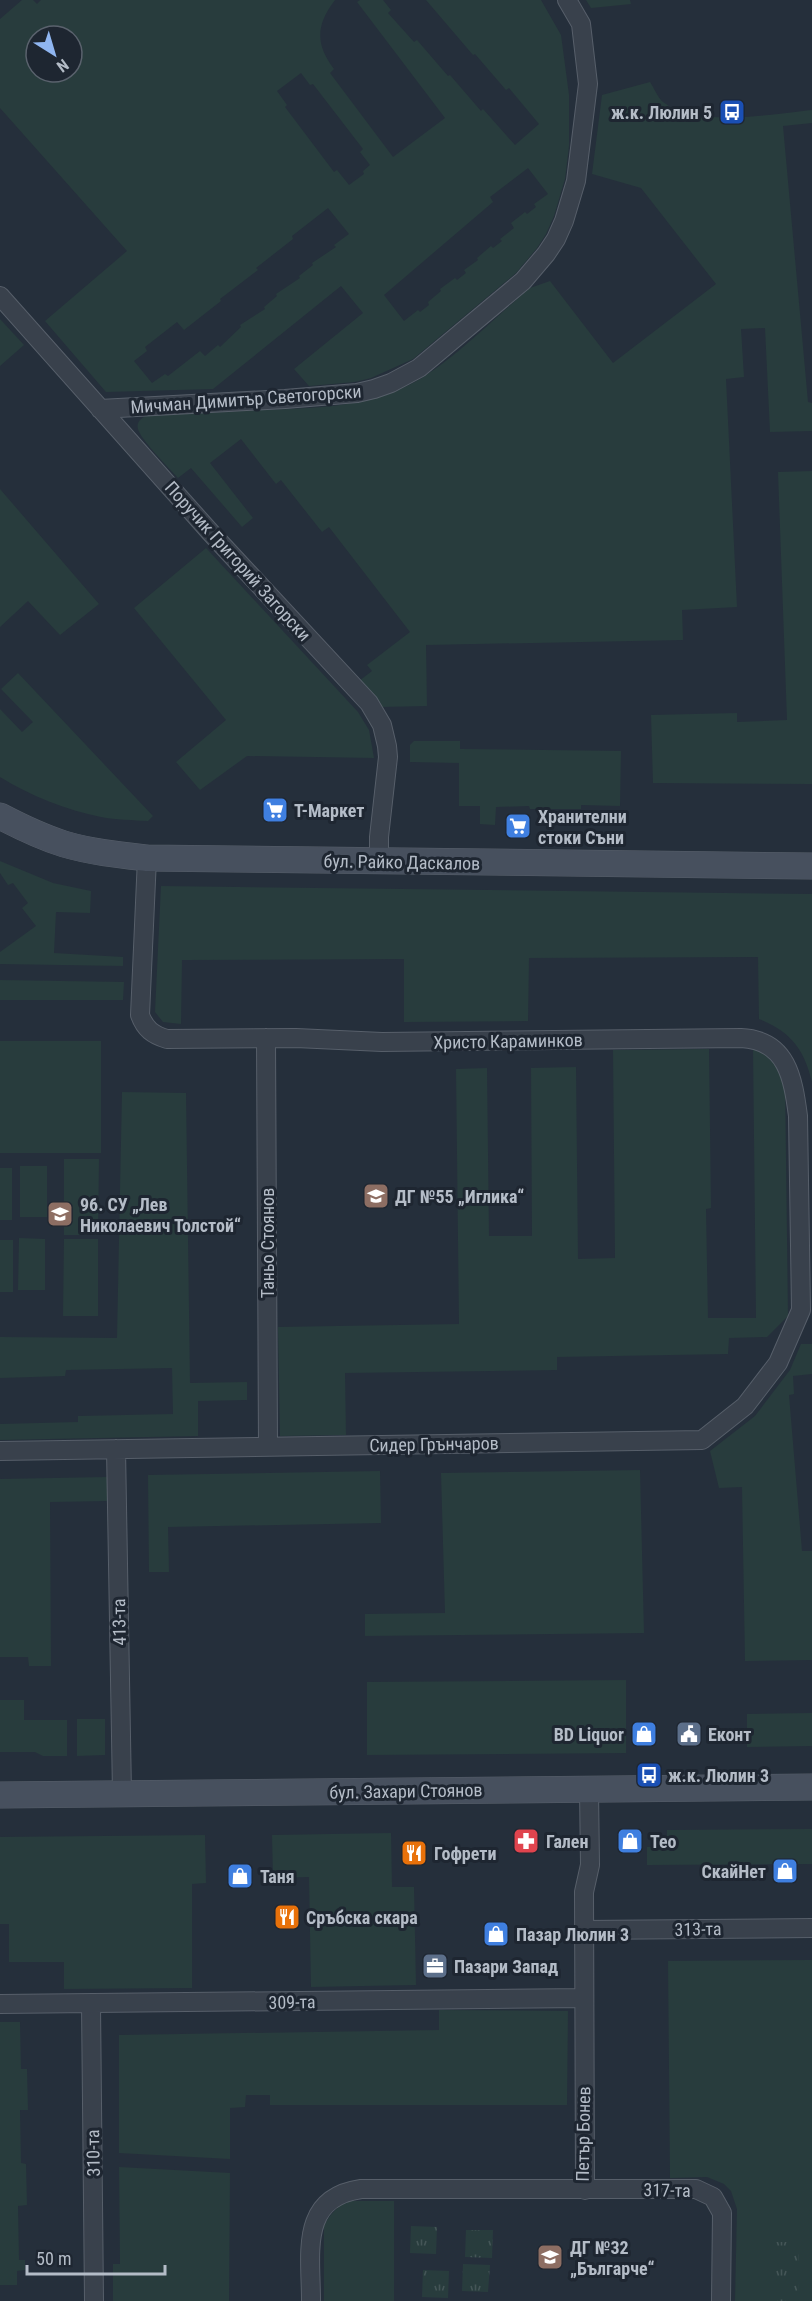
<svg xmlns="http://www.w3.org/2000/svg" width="812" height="2301" viewBox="0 0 812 2301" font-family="'Roboto Condensed',sans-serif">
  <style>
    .grass { fill: #283c3d; fill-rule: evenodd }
    .park { fill: url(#park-tufts) }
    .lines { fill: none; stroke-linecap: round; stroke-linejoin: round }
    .street-casing { stroke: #575f6a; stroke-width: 20 }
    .secondary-casing { stroke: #575f6a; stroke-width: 27 }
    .street { stroke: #39414c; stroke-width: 18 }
    .secondary { stroke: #47505e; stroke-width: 26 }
    .labels { text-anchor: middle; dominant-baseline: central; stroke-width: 6; stroke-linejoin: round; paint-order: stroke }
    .poi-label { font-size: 18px; font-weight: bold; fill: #b4bcc7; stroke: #1e2631; text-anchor: start }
    .street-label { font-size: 18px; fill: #b4bcc7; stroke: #1e2631 }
  </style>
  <defs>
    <pattern id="park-tufts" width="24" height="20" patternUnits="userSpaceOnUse" patternTransform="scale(1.5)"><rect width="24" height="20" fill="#283c3d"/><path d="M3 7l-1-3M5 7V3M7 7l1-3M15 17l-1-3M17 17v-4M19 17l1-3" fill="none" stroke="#455658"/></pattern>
  </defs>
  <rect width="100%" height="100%" fill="#252f3b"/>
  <path class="grass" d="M 22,0 L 33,0 L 37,4 L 41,0 L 335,0 C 316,25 315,44 334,69 L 330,73 L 393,157 L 445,118 L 357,2 L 360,0 L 383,0 L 391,10 L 388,13 L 414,42 L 417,40 L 448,76 L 450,75 L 481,111 L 483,109 L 515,145 L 539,124 L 509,88 L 506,90 L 475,54 L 473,55 L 426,0 L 541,0 L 561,35 L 569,95 L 569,146 L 565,179 L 554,216 L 546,234 L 537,248 L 516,273 L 413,359 L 371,378 L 355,382 L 309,386 L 294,369 L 363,313 L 341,286 L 213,389 L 106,392 L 45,321 L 127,251 L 0,108 L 0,19 ZM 36,36 L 72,36 L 72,72 L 36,72 ZM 301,73 L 310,85 L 313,84 L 363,149 L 360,152 L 370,165 L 363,171 L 364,174 L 349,185 L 337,170 L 334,172 L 285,107 L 287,105 L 277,91 ZM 528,168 L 548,194 L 534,204 L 536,207 L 527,214 L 525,212 L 511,223 L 514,228 L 500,239 L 502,241 L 493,248 L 491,246 L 477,258 L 478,260 L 464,270 L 466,273 L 457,280 L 455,278 L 440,289 L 441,291 L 428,302 L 429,305 L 420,312 L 418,310 L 404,321 L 384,295 L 493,202 L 490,197 ZM 328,208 L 349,234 L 334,245 L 336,247 L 312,263 L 313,265 L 299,276 L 300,278 L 276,294 L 277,296 L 264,307 L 265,309 L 240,325 L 241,327 L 220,347 L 218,345 L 205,356 L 200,351 L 168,376 L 165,374 L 152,383 L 134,361 L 147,351 L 145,347 L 177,322 L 184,330 L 221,301 L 220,299 L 258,270 L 256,268 L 293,239 L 292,236 Z
    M 586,0 L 630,0 L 631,4 L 591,8 Z
    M 650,82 C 654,88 658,98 663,102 C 696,128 772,114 812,110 L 812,123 L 783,126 L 808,402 L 812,403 L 812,431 L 770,432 L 765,328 L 741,329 L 744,377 L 726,379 L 737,607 L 682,610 L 683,640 L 426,645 L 427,706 L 381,707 L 359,681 L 372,671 L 367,665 L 410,632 L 329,527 L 322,532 L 281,480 L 276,484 L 241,439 L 210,463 L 253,518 L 242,527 L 191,468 L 178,478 C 170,469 140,439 138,429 C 136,422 141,418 148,415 C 186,414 224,412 262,410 C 311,408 364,408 409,385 C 450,364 494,318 530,288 L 550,281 L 613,363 L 716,284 L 641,188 L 592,174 L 602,95 Z
    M 0,319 L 24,345 L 0,366 Z
    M 812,471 L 812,784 L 653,783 L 651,715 L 737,713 L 737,722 L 787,720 L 778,472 Z
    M 0,489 L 99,604 L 60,635 L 28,601 L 0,627 Z
    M 206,548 L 358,712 L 369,730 L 374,758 L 247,756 L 200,790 L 176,762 L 226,720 L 134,608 Z
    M 18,673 L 153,816 L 148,821 C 133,820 116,820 101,817 C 66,810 31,796 0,777 L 0,709 L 22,732 L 33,722 L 1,689 Z
    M 414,741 L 460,741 L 460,749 L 621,751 L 620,806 L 581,805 L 581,809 L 530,809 L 529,806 L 496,807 L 495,825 L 480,824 L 480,806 L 459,806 L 459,763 L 410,762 L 410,745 Z
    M 0,861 L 53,883 L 91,891 L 90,913 L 56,912 L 54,953 L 123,957 L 123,966 L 0,964 L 0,952 L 36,926 L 22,908 L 28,903 L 13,883 L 8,885 L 0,873 Z
    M 161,886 L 812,894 L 812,1082 C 804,1049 791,1032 759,1019 L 758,957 L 529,958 L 528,1021 L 404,1022 L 404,959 L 182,960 L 181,1024 L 163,1022 L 155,1012 Z
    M 0,980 L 124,982 L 123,1000 L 0,1000 Z
    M 0,1041 L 101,1041 L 101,1153 L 0,1153 Z
    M 753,1048 L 765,1051 L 785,1079 L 788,1316 L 767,1337 L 729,1338 L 728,1354 L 557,1357 L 557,1370 L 345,1373 L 346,1435 L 280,1436 L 278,1327 L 459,1324 L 456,1069 L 487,1068 L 489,1236 L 532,1236 L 531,1068 L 576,1067 L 578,1259 L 615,1258 L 613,1050 L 709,1049 L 711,1208 L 706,1209 L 708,1318 L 756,1318 Z
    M 122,1092 L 186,1093 L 190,1383 L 247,1382 L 247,1400 L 198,1401 L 198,1436 L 0,1440 L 0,1424 L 78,1422 L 78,1416 L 173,1414 L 172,1368 L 66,1370 L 65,1376 L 0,1378 L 0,1337 L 117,1338 Z
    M 64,1159 L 99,1159 L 98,1235 L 64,1235 Z
    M 20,1166 L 47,1166 L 47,1217 L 20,1217 Z
    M 0,1168 L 12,1168 L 12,1220 L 0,1220 Z
    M 19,1238 L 45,1239 L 45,1290 L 18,1290 Z
    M 64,1239 L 98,1239 L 98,1316 L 63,1316 Z
    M 0,1240 L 13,1240 L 13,1292 L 0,1292 Z
    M 801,1344 L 812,1344 L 812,1374 L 793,1376 L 794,1394 L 789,1395 L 802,1551 L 812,1551 L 812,1660 L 745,1661 L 742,1487 L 719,1488 L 710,1451 L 755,1416 L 790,1370 Z
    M 640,1470 L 644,1633 L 365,1636 L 365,1614 L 445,1613 L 441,1473 Z
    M 380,1471 L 381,1523 L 168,1527 L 169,1572 L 149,1572 L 148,1475 Z
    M 107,1477 L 107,1501 L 50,1502 L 51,1666 L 29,1666 L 28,1657 L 0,1657 L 0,1479 Z
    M 626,1680 L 626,1753 L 367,1755 L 367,1682 Z
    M 0,1700 L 24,1700 L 24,1720 L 67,1720 L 67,1756 L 43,1756 L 35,1752 L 0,1752 Z
    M 812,1713 L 812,1746 L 747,1747 L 747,1714 Z
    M 77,1719 L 105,1719 L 105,1755 L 77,1756 Z
    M 812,1829 L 812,1864 L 647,1865 L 647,1847 L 667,1847 L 667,1830 Z
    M 391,1833 L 392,1887 L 414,1887 L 416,1985 L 311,1987 L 309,1877 L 273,1878 L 272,1835 Z
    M 205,1835 L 206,1883 L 192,1884 L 192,1988 L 64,1989 L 64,1962 L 9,1962 L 9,1924 L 0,1924 L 0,1837 Z
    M 812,1960 L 812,2301 L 735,2301 L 737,2209 L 731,2191 L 724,2184 L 707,2177 L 670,2178 L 668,1961 Z
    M 439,2010 L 568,2011 L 567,2105 L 270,2105 L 270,2095 L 246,2095 L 245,2107 L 230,2108 L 230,2159 L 119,2153 L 119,2035 L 439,2030 Z
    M 0,2022 L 20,2022 L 21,2069 L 27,2069 L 28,2110 L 20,2110 L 21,2163 L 26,2164 L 27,2205 L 18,2206 L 19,2260 L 25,2260 L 25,2270 L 17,2271 L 17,2285 L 0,2285 Z
    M 119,2167 L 230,2173 L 229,2301 L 113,2301 L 113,2264 L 120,2264 Z
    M 348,2201 L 394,2201 L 394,2301 L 324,2301 L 324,2226 C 330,2214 336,2208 348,2201 Z"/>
  <path class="park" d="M 411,2226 L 437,2227 L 436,2254 L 410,2253 Z
    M 466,2230 L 493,2230 L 492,2258 L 465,2257 Z
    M 771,2242 L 799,2242 L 798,2301 L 770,2301 Z
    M 463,2264 L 490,2265 L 488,2292 L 462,2291 Z
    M 423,2270 L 449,2271 L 448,2298 L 422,2297 Z"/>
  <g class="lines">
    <g class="street-casing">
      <path id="street" d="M 0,296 L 211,533 L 369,703 L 382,725 L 387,746 L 388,757 L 379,837 L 379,861
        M 100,409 L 285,399 L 357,393 L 374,389 L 391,383 L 419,368 L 523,281 L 546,254 L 556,239 L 564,221 L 576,181 L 588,84 L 581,24 L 567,0
        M 266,1038 L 268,1447
        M 116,1449 L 122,1794
        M 0,1451 L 702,1440 L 745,1406 L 778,1363 L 801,1310 L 798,1116 C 793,1078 787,1040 741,1038 L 382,1042 L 296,1038 L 167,1039 C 153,1035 145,1029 140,1015 L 147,858
        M 584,1930 L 812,1928
        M 0,2004 L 584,1998
        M 91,2004 L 94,2301
        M 585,2190 L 584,1892 L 590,1865 L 589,1790
        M 311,2301 C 311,2253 299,2198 361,2189 L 696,2189 L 713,2197 L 722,2213 L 721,2301"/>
    </g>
    <g class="secondary-casing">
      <path id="secondary" d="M 0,816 C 21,827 42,837 64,844 C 91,852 120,855 147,858 L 812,866
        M 0,1795 L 812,1787"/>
    </g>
    <use href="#street" class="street"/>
    <use href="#secondary" class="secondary"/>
  </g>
  <defs>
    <g id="bus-square" transform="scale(1.35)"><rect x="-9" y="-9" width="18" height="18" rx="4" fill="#1a4fb4" stroke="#1e2631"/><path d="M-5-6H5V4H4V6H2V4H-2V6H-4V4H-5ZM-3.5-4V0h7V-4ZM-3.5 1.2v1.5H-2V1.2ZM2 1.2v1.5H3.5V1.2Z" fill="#fff"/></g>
    <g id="supermarket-square" transform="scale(1.35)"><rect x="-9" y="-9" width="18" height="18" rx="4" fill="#3f7fe0" stroke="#1e2631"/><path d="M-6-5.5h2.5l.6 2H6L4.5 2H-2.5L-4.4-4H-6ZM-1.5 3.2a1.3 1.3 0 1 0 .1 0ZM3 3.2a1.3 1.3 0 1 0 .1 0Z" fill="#fff"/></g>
    <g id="school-square" transform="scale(1.35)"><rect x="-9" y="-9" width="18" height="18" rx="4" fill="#8d6e63" stroke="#1e2631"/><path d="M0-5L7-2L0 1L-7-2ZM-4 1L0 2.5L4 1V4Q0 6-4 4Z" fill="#fff"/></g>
    <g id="shop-square" transform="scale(1.35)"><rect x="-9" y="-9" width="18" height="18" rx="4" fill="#3f7fe0" stroke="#1e2631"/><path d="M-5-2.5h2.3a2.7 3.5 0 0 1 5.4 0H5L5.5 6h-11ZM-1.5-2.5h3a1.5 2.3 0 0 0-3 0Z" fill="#fff"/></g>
    <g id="civic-square" transform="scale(1.35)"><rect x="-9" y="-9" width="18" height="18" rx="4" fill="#5c6f8a" stroke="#1e2631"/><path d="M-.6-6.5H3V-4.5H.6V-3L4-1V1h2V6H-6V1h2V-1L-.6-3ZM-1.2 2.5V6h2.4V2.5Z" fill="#fff"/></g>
    <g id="pharmacy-square" transform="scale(1.35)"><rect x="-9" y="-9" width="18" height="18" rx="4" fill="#e0444e" stroke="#1e2631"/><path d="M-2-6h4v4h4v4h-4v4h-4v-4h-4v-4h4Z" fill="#fff"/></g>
    <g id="restaurant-square" transform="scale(1.35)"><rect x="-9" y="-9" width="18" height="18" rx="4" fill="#e8710a" stroke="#1e2631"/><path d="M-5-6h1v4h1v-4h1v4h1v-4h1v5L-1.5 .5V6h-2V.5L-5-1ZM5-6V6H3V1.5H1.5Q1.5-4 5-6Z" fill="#fff"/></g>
    <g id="office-square" transform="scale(1.35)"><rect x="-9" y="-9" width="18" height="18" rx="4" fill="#5c6f8a" stroke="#1e2631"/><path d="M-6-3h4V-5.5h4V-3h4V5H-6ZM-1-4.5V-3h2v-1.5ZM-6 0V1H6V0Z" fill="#fff"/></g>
  </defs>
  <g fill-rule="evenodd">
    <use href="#bus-square" x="732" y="112"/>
    <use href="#supermarket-square" x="275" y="810"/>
    <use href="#supermarket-square" x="518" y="826"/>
    <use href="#school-square" x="376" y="1196"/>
    <use href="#school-square" x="60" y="1214"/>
    <use href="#shop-square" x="644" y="1734"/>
    <use href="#civic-square" x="689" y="1734"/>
    <use href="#bus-square" x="649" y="1775"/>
    <use href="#pharmacy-square" x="526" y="1841"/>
    <use href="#shop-square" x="630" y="1841"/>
    <use href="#restaurant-square" x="414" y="1853"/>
    <use href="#shop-square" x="785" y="1871"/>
    <use href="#shop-square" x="240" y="1876"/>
    <use href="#restaurant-square" x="287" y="1917"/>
    <use href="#shop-square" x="496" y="1934"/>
    <use href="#office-square" x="435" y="1966"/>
    <use href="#school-square" x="550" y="2257"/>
  </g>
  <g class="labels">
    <g class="poi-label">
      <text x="712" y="112" text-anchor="end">ж.к. Люлин 5</text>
      <text x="294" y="810">Т-Маркет</text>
      <text x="538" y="816">Хранителни<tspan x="538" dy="21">стоки Съни</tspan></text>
      <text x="395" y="1196">ДГ №55 „Иглика“</text>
      <text x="80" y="1204">96. СУ „Лев<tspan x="80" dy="21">Николаевич Толстой“</tspan></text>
      <text x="624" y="1734" text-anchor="end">BD Liquor</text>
      <text x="708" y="1734">Еконт</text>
      <text x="668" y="1775">ж.к. Люлин 3</text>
      <text x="546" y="1841">Гален</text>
      <text x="650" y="1841">Тео</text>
      <text x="434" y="1853">Гофрети</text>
      <text x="766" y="1871" text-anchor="end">СкайНет</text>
      <text x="260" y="1876">Таня</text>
      <text x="306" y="1917">Сръбска скара</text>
      <text x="516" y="1934">Пазар Люлин 3</text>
      <text x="454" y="1966">Пазари Запад</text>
      <text x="570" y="2247">ДГ №32<tspan x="570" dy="21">„Българче“</tspan></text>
    </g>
    <g class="street-label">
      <text transform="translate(246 399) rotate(-4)">Мичман Димитър Светогорски</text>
      <text transform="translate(238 561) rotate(48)">Поручик Григорий Загорски</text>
      <text transform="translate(402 862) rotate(1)">бул. Райко Даскалов</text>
      <text transform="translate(508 1041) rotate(-1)">Христо Караминков</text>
      <text transform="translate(267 1243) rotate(-90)">Таньо Стоянов</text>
      <text transform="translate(434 1444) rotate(-1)">Сидер Грънчаров</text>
      <text transform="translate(119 1622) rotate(-91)">413-та</text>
      <text transform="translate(406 1791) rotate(-1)">бул. Захари Стоянов</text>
      <text transform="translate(698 1929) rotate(-1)">313-та</text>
      <text transform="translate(292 2002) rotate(-1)">309-та</text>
      <text transform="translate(583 2134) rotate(-89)">Петър Бонев</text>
      <text transform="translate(93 2153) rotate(-91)">310-та</text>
      <text transform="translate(667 2190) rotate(1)">317-та</text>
    </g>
  </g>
  <g transform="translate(54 54) rotate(143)"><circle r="28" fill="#1e2631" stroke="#5a626d" stroke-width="1.5"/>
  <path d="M0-4.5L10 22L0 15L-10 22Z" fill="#90b6f1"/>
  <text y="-9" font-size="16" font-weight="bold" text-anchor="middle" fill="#b4bcc7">N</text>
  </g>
  <path d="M27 2265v9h138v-9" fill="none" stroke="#b4bcc7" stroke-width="3"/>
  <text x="36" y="2265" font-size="18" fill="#b4bcc7" stroke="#1e2631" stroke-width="4.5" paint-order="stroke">50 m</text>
</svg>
